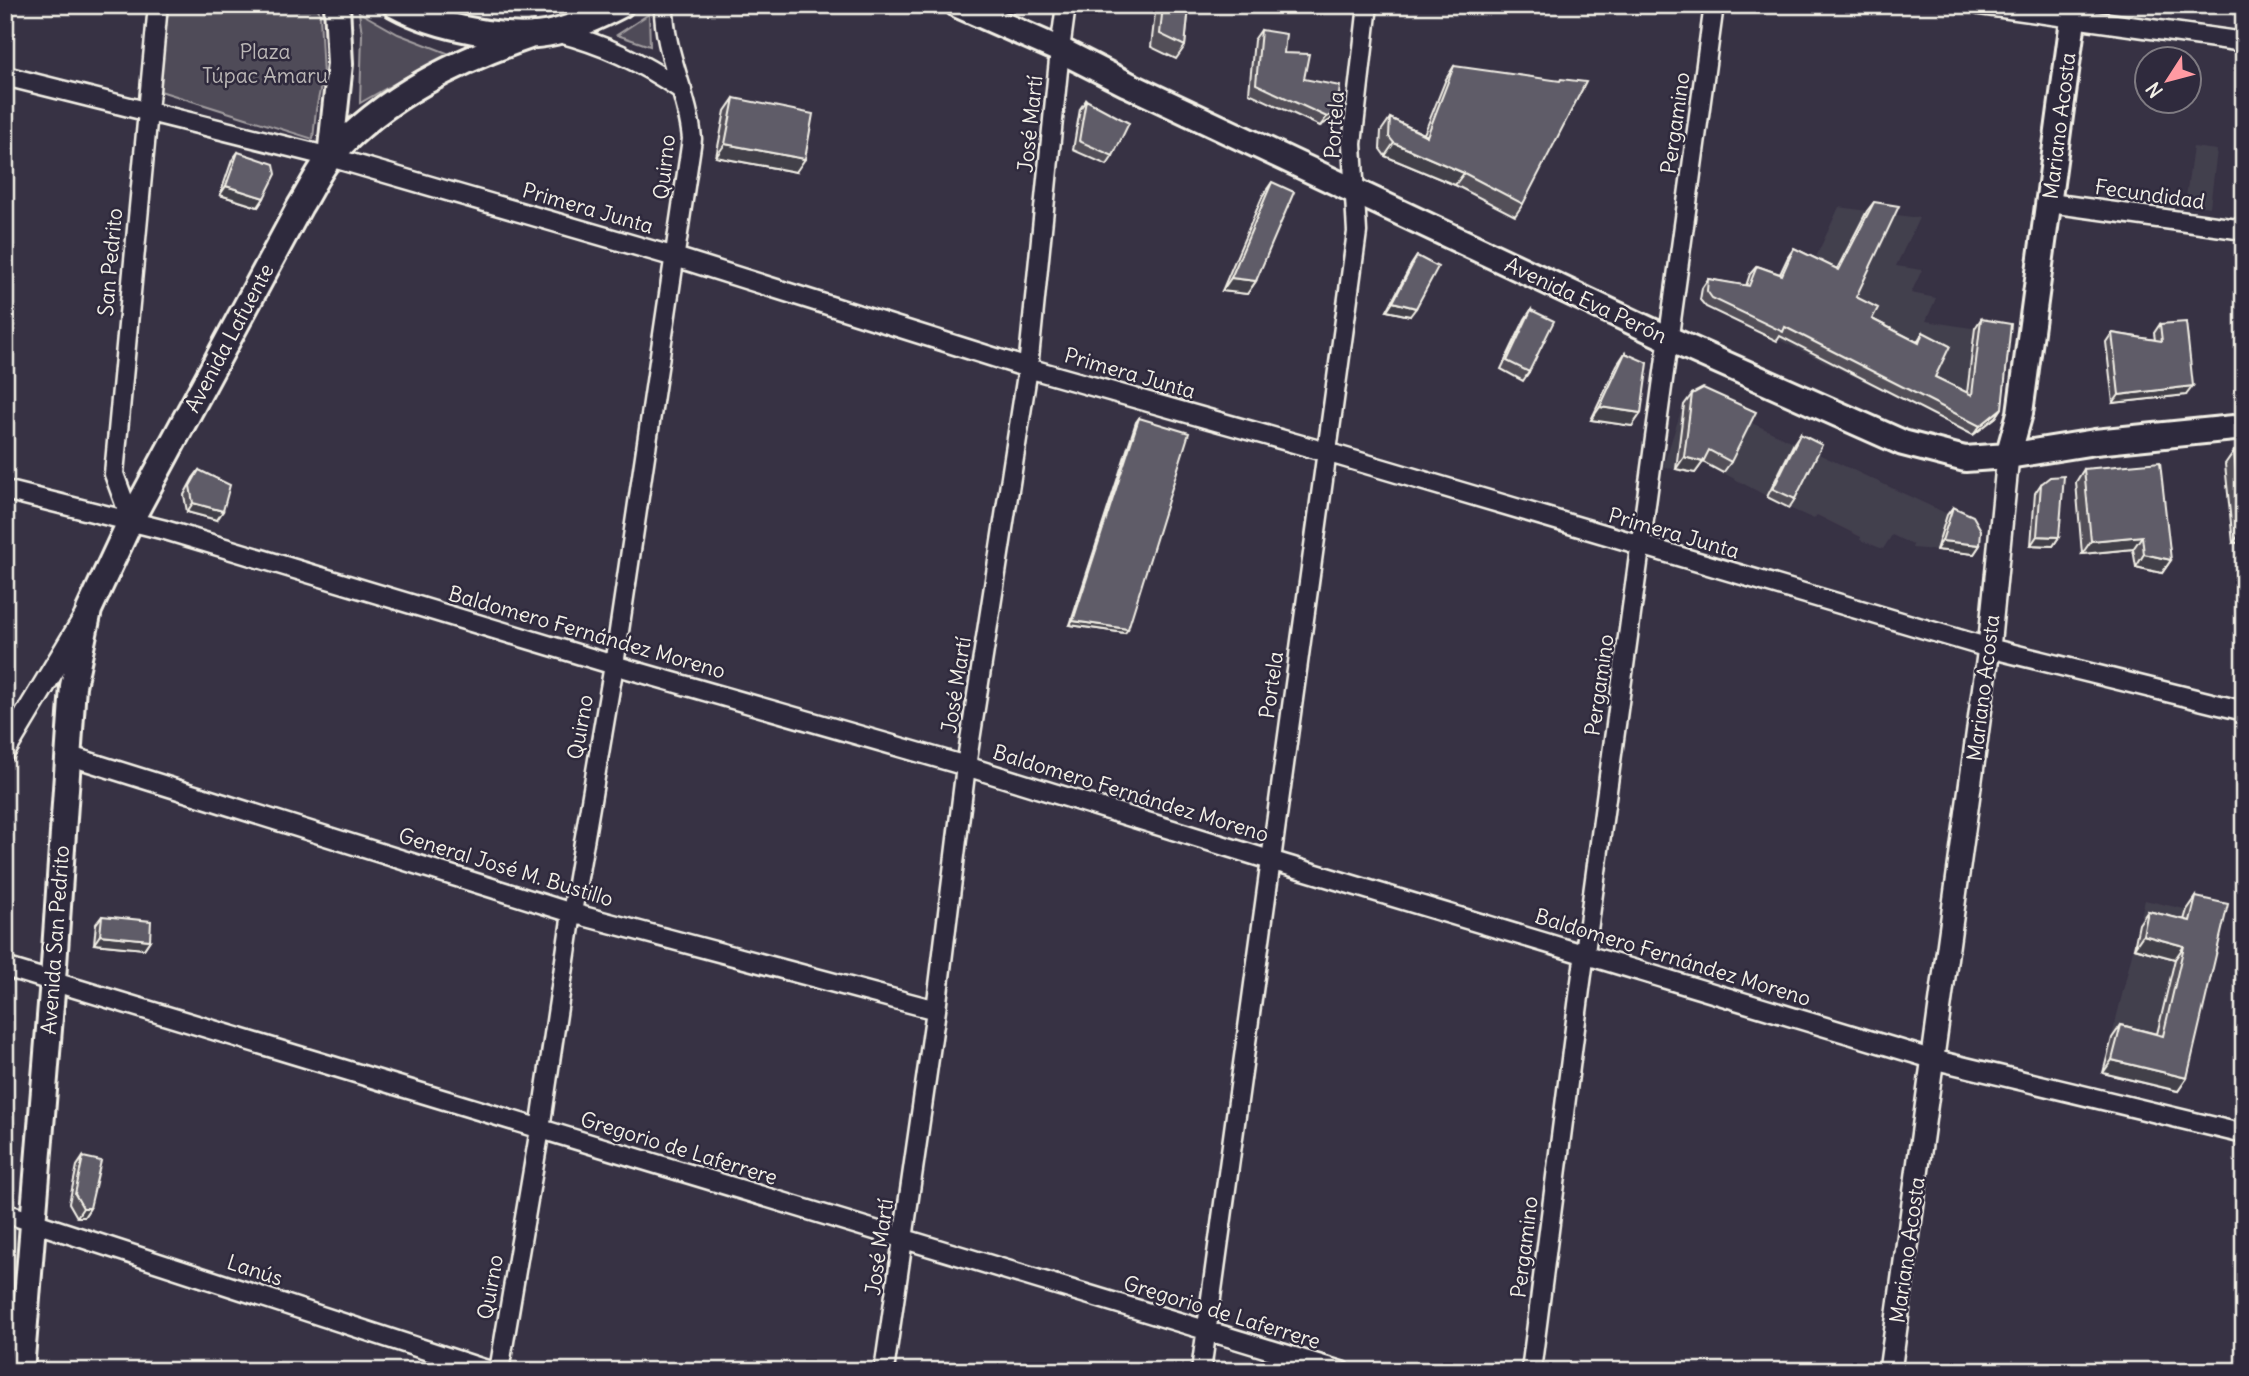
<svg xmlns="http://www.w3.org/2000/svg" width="2249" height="1376" viewBox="0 0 2249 1376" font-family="Delius,sans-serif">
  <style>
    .built { fill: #433f4e }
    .green { fill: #504b59; stroke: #a29ea0; stroke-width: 2 }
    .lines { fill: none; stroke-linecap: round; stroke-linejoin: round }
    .minor-casing { stroke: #f4f1e8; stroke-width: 23 }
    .tertiary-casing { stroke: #f4f1e8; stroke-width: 26 }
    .secondary-casing { stroke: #f4f1e8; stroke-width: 30 }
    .minor { stroke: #2f2a3d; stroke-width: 18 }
    .tertiary { stroke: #2f2a3d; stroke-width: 21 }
    .secondary { stroke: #2f2a3d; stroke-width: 24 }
    .wall { fill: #524f59; stroke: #f4f1e8; stroke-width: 2 }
    .shaded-wall { fill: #424048; stroke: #f4f1e8; stroke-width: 2 }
    .building { fill: #5f5c67; stroke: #f4f1e8; stroke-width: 2 }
    .labels { text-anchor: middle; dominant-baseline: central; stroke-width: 5; stroke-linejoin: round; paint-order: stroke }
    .park-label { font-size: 21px; fill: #bbb7b6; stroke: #2f2a3d }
    .street-label { font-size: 21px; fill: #f4f1e8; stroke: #2f2a3d }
  </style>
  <rect width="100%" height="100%" fill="#373244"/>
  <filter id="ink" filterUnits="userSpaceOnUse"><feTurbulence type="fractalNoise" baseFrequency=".0143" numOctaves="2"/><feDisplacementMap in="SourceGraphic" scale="14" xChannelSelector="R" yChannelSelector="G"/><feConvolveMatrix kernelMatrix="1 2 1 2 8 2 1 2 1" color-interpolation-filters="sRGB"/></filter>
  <g filter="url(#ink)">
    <path class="built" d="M 2193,147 L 2217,150 L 2210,207 L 2185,204 Z
      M 1839,207 L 1919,218 L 1896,266 L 1922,270 L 1911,293 L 1936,298 L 1926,321 L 2004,333 L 1973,434 L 1709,306 L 1700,300 L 1701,286 L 1702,288 L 1743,295 L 1750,274 L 1775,284 L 1788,257 L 1811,268 Z
      M 1698,398 L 1967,523 L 1936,550 L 1912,548 L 1913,545 L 1892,535 L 1883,549 L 1860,540 L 1861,537 L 1817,515 L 1814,519 L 1789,508 L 1701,461 L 1695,473 L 1663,467 L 1683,405 Z
      M 2145,900 L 2219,917 L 2178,1091 L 2103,1073 Z"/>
    <path class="green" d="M 167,5 L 317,5 L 320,15 L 323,76 L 316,110 L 313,139 L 157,90 Z
      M 454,5 L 560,5 C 525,15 488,14 454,5 Z
      M 359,12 L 398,34 L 455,56 L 417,71 L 360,103 L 362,34 Z
      M 649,14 L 650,46 L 617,35 Z"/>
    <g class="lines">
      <g class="minor-casing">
        <path id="minor" d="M 1980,5 L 2244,42
          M 556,32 C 606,45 639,61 682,90
          M 5,76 L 330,157 L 675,257 L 1028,368 L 1326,452 L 1989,648 L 2244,711
          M 2050,203 L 2244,230
          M 5,490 L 165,530 L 614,665 L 966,766 L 1270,860 L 1932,1059 L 2244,1134
          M 131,520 L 114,474 L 158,5
          M 67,755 L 572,913 L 936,1010
          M 5,967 L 1341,1371
          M 5,1213 L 490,1371
          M 499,1371 L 540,1129 L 572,913 L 614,665 L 692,139 C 688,93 663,52 664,5
          M 884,1371 L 936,1010 L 966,766 L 1028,368 L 1060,50 L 1066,5
          M 1201,1371 L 1357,232 L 1352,144 L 1368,5
          M 1531,1371 L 1580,989 L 1714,5"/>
      </g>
      <g class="tertiary-casing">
        <path id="tertiary" d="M 5,750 L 85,617
          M 1890,1371 L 1989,648 L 2008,456"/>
      </g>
      <g class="secondary-casing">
        <path id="secondary" d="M 395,5 C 435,27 511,43 555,32 C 578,26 600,16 621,5
          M 958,5 L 1060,50 L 1127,84 L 1669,339 L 1903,443 L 1965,459 L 2008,456 L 2095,442 L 2244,427
          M 330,157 L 340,64 L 337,5
          M 2008,456 L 2020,413 L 2075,5
          M 21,1371 L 53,980 L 73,686 L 89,610 L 131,520 L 300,206 C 310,190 319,170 331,156 C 384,96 459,60 533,35"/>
      </g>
      <use href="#minor" class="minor"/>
      <use href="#tertiary" class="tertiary"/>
      <use href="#secondary" class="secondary"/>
    </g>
    <path class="wall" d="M 1156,5 L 1189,5 L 1185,46 L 1176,59 L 1151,47 Z
      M 1261,30 L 1304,79 L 1330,120 L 1320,126 L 1249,93 L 1254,40 Z
      M 1454,66 L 1523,204 L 1515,216 L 1455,185 L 1385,156 L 1380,149 L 1381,131 L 1390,118 L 1424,134 L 1446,79 Z
      M 734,98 L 796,172 L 716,157 L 725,111 Z
      M 1086,100 L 1113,156 L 1107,165 L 1073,150 L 1080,109 Z
      M 238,152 L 264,198 L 258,207 L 220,195 L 232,160 Z
      M 1272,182 L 1256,281 L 1247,294 L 1222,291 L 1263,195 Z
      M 1874,202 L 1856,297 L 1872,319 L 1917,342 L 1923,332 L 1935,377 L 1967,393 L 1975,328 L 1981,319 L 2002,408 L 1996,417 L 1973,435 L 1780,336 L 1777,341 L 1706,307 L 1700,300 L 1702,288 L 1708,279 L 1746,286 L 1750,274 L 1757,266 L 1780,274 L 1788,257 L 1794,248 L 1837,269 L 1867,211 Z
      M 1417,256 L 1410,316 L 1387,311 L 1411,265 Z
      M 1531,310 L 1529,372 L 1523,381 L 1501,369 L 1525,319 Z
      M 2160,324 L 2186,395 L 2113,403 L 2106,342 L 2112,333 L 2155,340 L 2154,333 Z
      M 1625,353 L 1641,413 L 1632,426 L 1591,420 L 1617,365 Z
      M 1692,394 L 1731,462 L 1723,473 L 1703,462 L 1695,473 L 1676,469 L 1684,405 Z
      M 1139,418 L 1125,633 L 1070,625 L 1136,422 Z
      M 1800,434 L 1795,499 L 1789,508 L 1767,497 L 1794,443 Z
      M 2244,450 L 2244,542 L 2233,543 L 2225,464 L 2234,451 Z
      M 2084,469 L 2171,560 L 2162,573 L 2136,567 L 2133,549 L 2082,554 L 2076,482 Z
      M 199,470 L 217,520 L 187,512 L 184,495 L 193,478 Z
      M 2041,484 L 2059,537 L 2053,546 L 2031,545 L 2035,493 Z
      M 1953,507 L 1980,545 L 1974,554 L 1936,550 L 1947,515 Z
      M 2196,897 L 2187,1078 L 2178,1091 L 2103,1073 L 2112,1038 L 2121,1025 L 2157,1034 L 2175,959 L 2134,948 L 2139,924 L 2148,911 L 2184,920 L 2187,910 Z
      M 102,916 L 150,940 L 144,949 L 94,944 L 96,924 Z
      M 83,1157 L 90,1208 L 84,1217 L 77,1217 L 69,1203 L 77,1166 Z"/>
    <path class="shaded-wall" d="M 1337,111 L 1330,120 L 1320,126 L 1327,117 Z
      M 1394,143 L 1464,173 L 1455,185 L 1385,156 Z
      M 725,144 L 805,159 L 796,172 L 716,157 Z
      M 226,186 L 264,198 L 258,207 L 220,195 Z
      M 1231,278 L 1256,281 L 1247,294 L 1222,291 Z
      M 1393,302 L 1416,308 L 1410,316 L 1387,311 Z
      M 2193,386 L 2186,395 L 2113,403 L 2119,395 Z
      M 1600,407 L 1641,413 L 1632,426 L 1591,420 Z
      M 2002,408 L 1996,417 L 1973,435 L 1980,426 Z
      M 1684,457 L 1703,462 L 1695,473 L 1676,469 Z
      M 193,503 L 223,511 L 217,520 L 187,512 Z
      M 2244,530 L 2244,542 L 2233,543 L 2242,531 Z
      M 2037,536 L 2059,537 L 2053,546 L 2031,545 Z
      M 2142,536 L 2133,549 L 2082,554 L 2091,541 Z
      M 1942,541 L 1980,545 L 1974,554 L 1936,550 Z
      M 2144,554 L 2171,560 L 2162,573 L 2136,567 Z
      M 1073,621 L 1128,629 L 1125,633 L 1070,625 Z
      M 100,935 L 150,940 L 144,949 L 94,944 Z
      M 2143,935 L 2184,946 L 2175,959 L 2134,948 Z
      M 2112,1060 L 2187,1078 L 2178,1091 L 2103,1073 Z
      M 83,1208 L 90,1208 L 84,1217 L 77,1217 Z"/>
    <path class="building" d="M 1163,5 L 1189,5 L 1185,46 L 1160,34 Z
      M 1261,30 L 1286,34 L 1284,53 L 1309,54 L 1304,79 L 1340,86 L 1337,111 L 1327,117 L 1256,84 Z
      M 1454,66 L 1560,81 L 1561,79 L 1586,82 L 1523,204 L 1464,173 L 1394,143 L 1389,137 L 1390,118 L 1427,136 Z
      M 734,98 L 813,114 L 805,159 L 725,144 Z
      M 1086,100 L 1129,123 L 1113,156 L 1079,141 Z
      M 238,152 L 274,164 L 276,174 L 264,198 L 226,186 Z
      M 1272,182 L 1294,192 L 1256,281 L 1231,278 Z
      M 1874,202 L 1899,206 L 1856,297 L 1878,308 L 1872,319 L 1919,343 L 1923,332 L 1950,346 L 1935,377 L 1972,395 L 1981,319 L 2011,324 L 2002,408 L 1980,426 L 1785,327 L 1783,332 L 1712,298 L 1707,291 L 1708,279 L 1749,286 L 1757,266 L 1782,275 L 1794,248 L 1839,270 Z
      M 1417,256 L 1438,267 L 1416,308 L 1393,302 Z
      M 1531,310 L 1554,321 L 1529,372 L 1507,361 Z
      M 2186,322 L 2193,386 L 2119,395 L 2112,333 L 2162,341 L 2160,324 Z
      M 1625,353 L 1648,363 L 1641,413 L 1600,407 Z
      M 1703,388 L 1756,412 L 1731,462 L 1709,450 L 1703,462 L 1684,457 L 1692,394 Z
      M 1139,418 L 1189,433 L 1128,629 L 1073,621 Z
      M 1800,434 L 1822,445 L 1795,499 L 1773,489 Z
      M 2244,450 L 2244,530 L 2242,531 L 2234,451 Z
      M 2160,462 L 2171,560 L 2144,554 L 2142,536 L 2091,541 L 2084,469 Z
      M 199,470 L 230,485 L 223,511 L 193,503 L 190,486 Z
      M 2064,476 L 2059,537 L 2037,536 L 2041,484 L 2050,477 Z
      M 1953,507 L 1973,516 L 1981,530 L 1980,545 L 1942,541 Z
      M 2196,897 L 2228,904 L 2187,1078 L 2112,1060 L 2121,1025 L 2163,1036 L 2184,946 L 2143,935 L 2148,911 L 2190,921 Z
      M 102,916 L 151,921 L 150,940 L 100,935 Z
      M 83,1157 L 101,1161 L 90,1208 L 83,1208 L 75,1194 Z"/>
  </g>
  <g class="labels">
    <g class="park-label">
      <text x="265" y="51">Plaza<tspan x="265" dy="24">Túpac Amaru</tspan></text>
    </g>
    <g class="street-label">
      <text transform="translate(1675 123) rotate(-82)">Pergamino</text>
      <text transform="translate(1030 124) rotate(-84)">José Martí</text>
      <text transform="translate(1334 125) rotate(-86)">Portela</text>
      <text transform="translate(2059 126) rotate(-83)">Mariano Acosta</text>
      <text transform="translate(664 167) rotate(-84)">Quirno</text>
      <text transform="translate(2150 194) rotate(8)">Fecundidad</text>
      <text transform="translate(588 208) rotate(16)">Primera Junta</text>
      <text transform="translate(110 262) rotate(-85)">San Pedrito</text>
      <text transform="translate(1586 300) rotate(25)">Avenida Eva Perón</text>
      <text transform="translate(229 338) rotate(-62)">Avenida Lafuente</text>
      <text transform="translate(1130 373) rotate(16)">Primera Junta</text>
      <text transform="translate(1674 533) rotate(16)">Primera Junta</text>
      <text transform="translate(587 632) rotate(16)">Baldomero Fernández Moreno</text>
      <text transform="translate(956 685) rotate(-81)">José Martí</text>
      <text transform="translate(1271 685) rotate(-82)">Portela</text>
      <text transform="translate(1599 685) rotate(-82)">Pergamino</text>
      <text transform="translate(1983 688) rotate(-83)">Mariano Acosta</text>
      <text transform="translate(580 727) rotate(-80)">Quirno</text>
      <text transform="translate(1131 793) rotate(17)">Baldomero Fernández Moreno</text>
      <text transform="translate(506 867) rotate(17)">General José M. Bustillo</text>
      <text transform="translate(55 940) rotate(-86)">Avenida San Pedrito</text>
      <text transform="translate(1673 957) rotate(17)">Baldomero Fernández Moreno</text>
      <text transform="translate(679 1148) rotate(17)">Gregorio de Laferrere</text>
      <text transform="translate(879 1247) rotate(-82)">José Martí</text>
      <text transform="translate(1524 1247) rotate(-83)">Pergamino</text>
      <text transform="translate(1907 1250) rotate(-82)">Mariano Acosta</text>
      <text transform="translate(255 1270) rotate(18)">Lanús</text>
      <text transform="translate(490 1287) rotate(-80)">Quirno</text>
      <text transform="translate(1222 1312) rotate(17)">Gregorio de Laferrere</text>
    </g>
  </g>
  <rect width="2249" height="1376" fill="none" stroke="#2f2a3d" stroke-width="28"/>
  <rect x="14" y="14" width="2221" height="1348" fill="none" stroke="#f4f1e8" stroke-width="2.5" filter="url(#ink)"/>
  <g transform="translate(2168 80) rotate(234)"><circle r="33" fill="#2f2a3d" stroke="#7e7a81" stroke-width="2"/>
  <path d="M0-5L12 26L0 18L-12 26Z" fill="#ff9aa2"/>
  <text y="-10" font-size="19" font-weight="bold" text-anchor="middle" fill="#f4f1e8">N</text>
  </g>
</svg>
